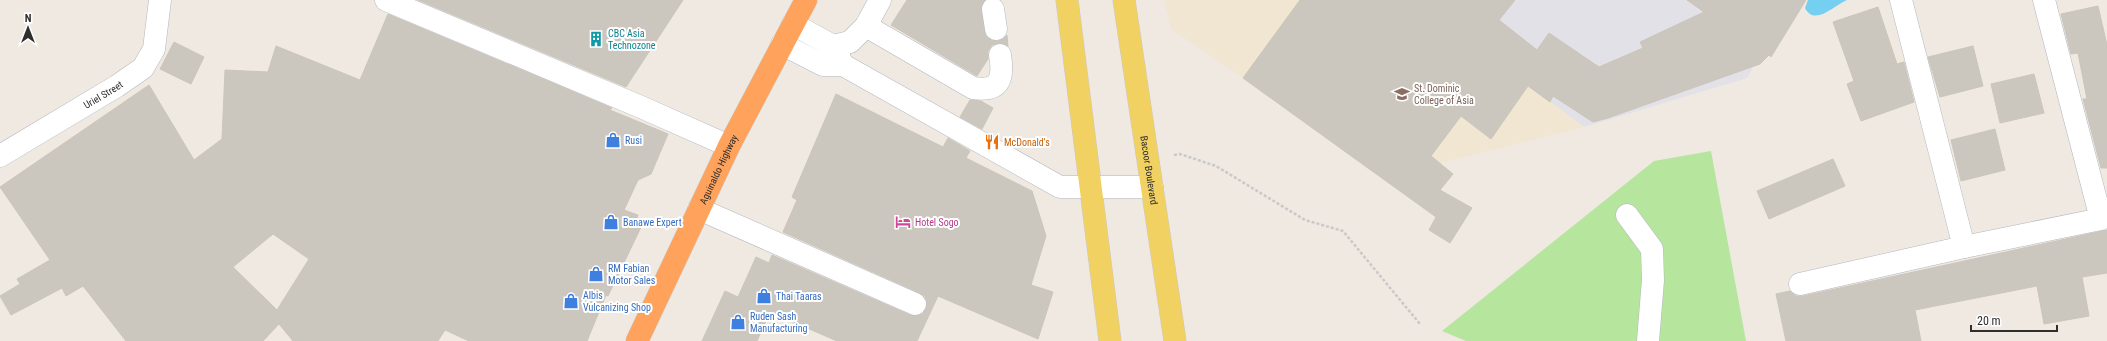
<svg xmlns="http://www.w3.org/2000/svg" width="2107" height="341" viewBox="0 0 2107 341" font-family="'Roboto Condensed',sans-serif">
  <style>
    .industrial { fill: #e3e1e8 }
    .education { fill: #f0e6d1 }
    .green { fill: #b6e59e }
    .water { fill: #75cff0 }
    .building { fill: #cbc7bf; stroke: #cbc5ba; fill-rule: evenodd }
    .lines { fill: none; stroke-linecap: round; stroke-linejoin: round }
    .minor-casing { stroke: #b4b7c1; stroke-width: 23 }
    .major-casing { stroke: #c9c9c9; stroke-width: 23 }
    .highway-casing { stroke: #c9c9c9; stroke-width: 23 }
    .path { stroke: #c9c9c9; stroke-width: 2.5; stroke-dasharray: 3 2; stroke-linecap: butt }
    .minor { stroke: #fff; stroke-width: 22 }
    .major { stroke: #f2d163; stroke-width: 22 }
    .highway { stroke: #ffa35c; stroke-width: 22 }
    .labels { text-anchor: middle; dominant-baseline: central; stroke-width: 4; stroke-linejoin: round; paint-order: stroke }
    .culture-label { font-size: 10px; fill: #0d838f; stroke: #fff; text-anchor: start }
    .education-label { font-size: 10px; fill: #785e54; stroke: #fff; text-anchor: start }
    .street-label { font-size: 10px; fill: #2e2e2e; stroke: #fff }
    .shop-label { font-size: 10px; fill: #366cbe; stroke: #fff; text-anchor: start }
    .food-label { font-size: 10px; fill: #c56008; stroke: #fff; text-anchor: start }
    .hotel-label { font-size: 10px; fill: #b23c85; stroke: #fff; text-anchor: start }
  </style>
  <rect width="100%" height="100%" fill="#efe9e1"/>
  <path class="industrial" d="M 1466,0 L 1791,0 L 1747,78 L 1584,127 L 1529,86 Z"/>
  <path class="education" d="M 1165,0 L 1466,0 L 1529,86 L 1584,127 L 1428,166 L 1372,172 L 1243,78 L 1171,29 Z"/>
  <path class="green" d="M 1711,151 L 1746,341 L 1466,341 L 1442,331 L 1654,161 Z"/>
  <path class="water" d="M 1808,0 L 1847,0 C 1834,5 1815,27 1805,8 Z"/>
  <path class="building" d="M 418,0 L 683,0 L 626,87 Z
    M 907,0 L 985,0 L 981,11 L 986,36 L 991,40 L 997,41 L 1003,39 L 1007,35 L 1008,46 L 999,43 L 992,45 L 988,51 L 988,59 L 977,76 L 891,25 Z
    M 1300,0 L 1515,0 L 1499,20 L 1537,50 L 1549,33 L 1599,67 L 1643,48 L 1640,42 L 1704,12 L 1687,0 L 1806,0 L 1771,57 L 1769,55 L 1760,64 L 1608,118 L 1593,122 L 1553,96 L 1550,102 L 1528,86 L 1491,139 L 1461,116 L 1431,156 L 1453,174 L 1440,190 L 1472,208 L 1450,243 L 1429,230 L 1436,217 L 1243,78 Z
    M 2098,6 L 2107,45 L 2107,168 L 2101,168 L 2083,99 L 2087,99 L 2078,53 L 2071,54 L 2061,14 Z
    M 1878,7 L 1897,64 L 1904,62 L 1914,102 L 1861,121 L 1847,84 L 1854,81 L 1833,22 Z
    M 388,14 L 612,108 L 610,110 L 668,134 L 651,174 L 638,180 L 624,210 L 638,215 L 636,220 L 643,223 L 608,296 L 606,295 L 587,341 L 469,341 L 445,330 L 438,341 L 293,341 L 279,324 L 263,341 L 126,341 L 83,286 L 66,296 L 62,288 L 11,315 L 0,296 L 20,284 L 17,279 L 50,260 L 0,187 L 149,85 L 194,160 L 222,139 L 225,70 L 268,72 L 276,46 L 360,80 ZM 273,234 L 309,259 L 277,310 L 233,267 Z
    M 174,42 L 204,57 L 191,84 L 160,69 Z
    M 1973,46 L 1983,86 L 1940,97 L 1928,57 Z
    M 2034,74 L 2044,113 L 2000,123 L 1991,84 Z
    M 836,94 L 943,147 L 948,138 L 970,151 L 966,158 L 1032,191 L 1046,236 L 1031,285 L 1053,292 L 1038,339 L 938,296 L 917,341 L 837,341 L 770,312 L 757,341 L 702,341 L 725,291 L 738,297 L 756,257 L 769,263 L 772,255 L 910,315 L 917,316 L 923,314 L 926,309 L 927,302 L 925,296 L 920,293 L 783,232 L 797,200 L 792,197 Z
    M 970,100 L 981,101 L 993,108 L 982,129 L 960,117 Z
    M 1995,129 L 2005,170 L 1961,181 L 1951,140 Z
    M 1833,159 L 1845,186 L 1769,219 L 1757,191 Z
    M 2107,230 L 2107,273 L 2082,277 L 2089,316 L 2044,324 L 2037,286 L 1915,310 L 1921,341 L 1786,341 L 1776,294 L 1790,291 L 1796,296 L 1803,296 Z"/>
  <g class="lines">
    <g class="minor-casing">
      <g id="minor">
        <path d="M 386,0 L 641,107 L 729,146"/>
        <path d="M 1901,0 L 1964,247"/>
        <path d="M 993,9 L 996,29"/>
        <path d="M 793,24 L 833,46 L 840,58"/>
        <path d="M 866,26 L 973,88 C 1000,92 1004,79 1000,55"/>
        <path d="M 782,44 L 823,65 L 843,65 L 1060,187 L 1152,187"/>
        <path d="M 833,46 L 850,42 L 866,26 L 880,0"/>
        <path id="s1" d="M 0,156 L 117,86 L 143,68 L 154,49 L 160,0"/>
        <path d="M 699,209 L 915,304"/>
        <path d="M 1627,215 L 1652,249 L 1653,280 L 1648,341"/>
        <path d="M 1800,284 L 1964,247 L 2101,219 L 2044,0"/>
      </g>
    </g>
    <g class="major-casing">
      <g id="major">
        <path d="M 1067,0 L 1110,341"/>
        <path id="s2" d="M 1124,0 L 1175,341"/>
      </g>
    </g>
    <g class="highway-casing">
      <g id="highway">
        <path id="s3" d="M 637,341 L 729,146 L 806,0"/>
      </g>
    </g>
    <path class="path" d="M 1174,155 L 1180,154 L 1216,166 L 1305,220 L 1343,231 L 1420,324"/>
    <use href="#minor" class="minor"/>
    <use href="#major" class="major"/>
    <use href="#highway" class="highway"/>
  </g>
  <defs>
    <g id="building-bare" transform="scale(1.2)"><path d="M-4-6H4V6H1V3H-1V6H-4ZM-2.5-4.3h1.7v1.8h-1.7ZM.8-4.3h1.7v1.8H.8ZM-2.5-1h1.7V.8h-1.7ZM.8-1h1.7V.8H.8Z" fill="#0f9aa8" stroke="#fff" stroke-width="2.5" paint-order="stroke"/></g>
    <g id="university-bare" transform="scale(1.2)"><path d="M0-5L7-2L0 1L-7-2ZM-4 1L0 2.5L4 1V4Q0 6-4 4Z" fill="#8d6e63" stroke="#fff" stroke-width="2.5" paint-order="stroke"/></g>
    <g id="shop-bare" transform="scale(1.2)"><path d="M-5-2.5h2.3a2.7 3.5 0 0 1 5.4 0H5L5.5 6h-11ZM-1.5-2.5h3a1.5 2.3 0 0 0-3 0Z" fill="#3f7fe0" stroke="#fff" stroke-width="2.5" paint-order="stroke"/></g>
    <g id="restaurant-bare" transform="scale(1.2)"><path d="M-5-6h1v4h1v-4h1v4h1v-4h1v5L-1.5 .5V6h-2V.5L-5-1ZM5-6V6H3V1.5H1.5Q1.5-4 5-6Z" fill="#e8710a" stroke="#fff" stroke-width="2.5" paint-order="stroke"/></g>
    <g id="hotel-bare" transform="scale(1.2)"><path d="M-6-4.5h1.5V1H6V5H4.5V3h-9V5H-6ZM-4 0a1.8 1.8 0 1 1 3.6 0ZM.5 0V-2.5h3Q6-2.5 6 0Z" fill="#d1479c" stroke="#fff" stroke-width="2.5" paint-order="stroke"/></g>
  </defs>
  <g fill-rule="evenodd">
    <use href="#building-bare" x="596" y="39"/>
    <use href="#university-bare" x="1402" y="94"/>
    <use href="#shop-bare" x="613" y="140"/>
    <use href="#restaurant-bare" x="992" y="142"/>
    <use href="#shop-bare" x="611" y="222"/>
    <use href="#hotel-bare" x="903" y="222"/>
    <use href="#shop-bare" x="596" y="274"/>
    <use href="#shop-bare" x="764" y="296"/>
    <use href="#shop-bare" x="571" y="301"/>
    <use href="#shop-bare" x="738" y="322"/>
  </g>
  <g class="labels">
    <g class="culture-label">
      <text x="608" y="33">CBC Asia<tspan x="608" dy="12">Technozone</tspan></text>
    </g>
    <g class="education-label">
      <text x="1414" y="88">St. Dominic<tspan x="1414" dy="12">College of Asia</tspan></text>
    </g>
    <g class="street-label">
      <text stroke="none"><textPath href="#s1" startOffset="120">Uriel Street</textPath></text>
      <text stroke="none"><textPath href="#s3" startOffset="190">Aguinaldo Highway</textPath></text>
      <text stroke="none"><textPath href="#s2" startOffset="172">Bacoor Boulevard</textPath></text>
    </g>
    <g class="shop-label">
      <text x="625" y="140">Rusi</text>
      <text x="623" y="222">Banawe Expert</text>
      <text x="608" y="268">RM Fabian<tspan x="608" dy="12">Motor Sales</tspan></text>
      <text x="583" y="295">Albis<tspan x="583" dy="12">Vulcanizing Shop</tspan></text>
      <text x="776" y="296">Thai Taaras</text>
      <text x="750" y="316">Ruden Sash<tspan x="750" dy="12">Manufacturing</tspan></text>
    </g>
    <g class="food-label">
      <text x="1004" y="142">McDonald's</text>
    </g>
    <g class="hotel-label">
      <text x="915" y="222">Hotel Sogo</text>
    </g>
  </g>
  <g transform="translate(28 28)" stroke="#ffffff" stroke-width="3" paint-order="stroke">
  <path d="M0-3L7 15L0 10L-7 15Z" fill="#2e2e2e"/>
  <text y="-6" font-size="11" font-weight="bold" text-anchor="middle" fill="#2e2e2e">N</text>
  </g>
  <path d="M1971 325v6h86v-6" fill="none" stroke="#2e2e2e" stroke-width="2"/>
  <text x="1977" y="325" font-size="12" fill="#2e2e2e" stroke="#ffffff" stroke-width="3" paint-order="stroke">20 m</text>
</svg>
